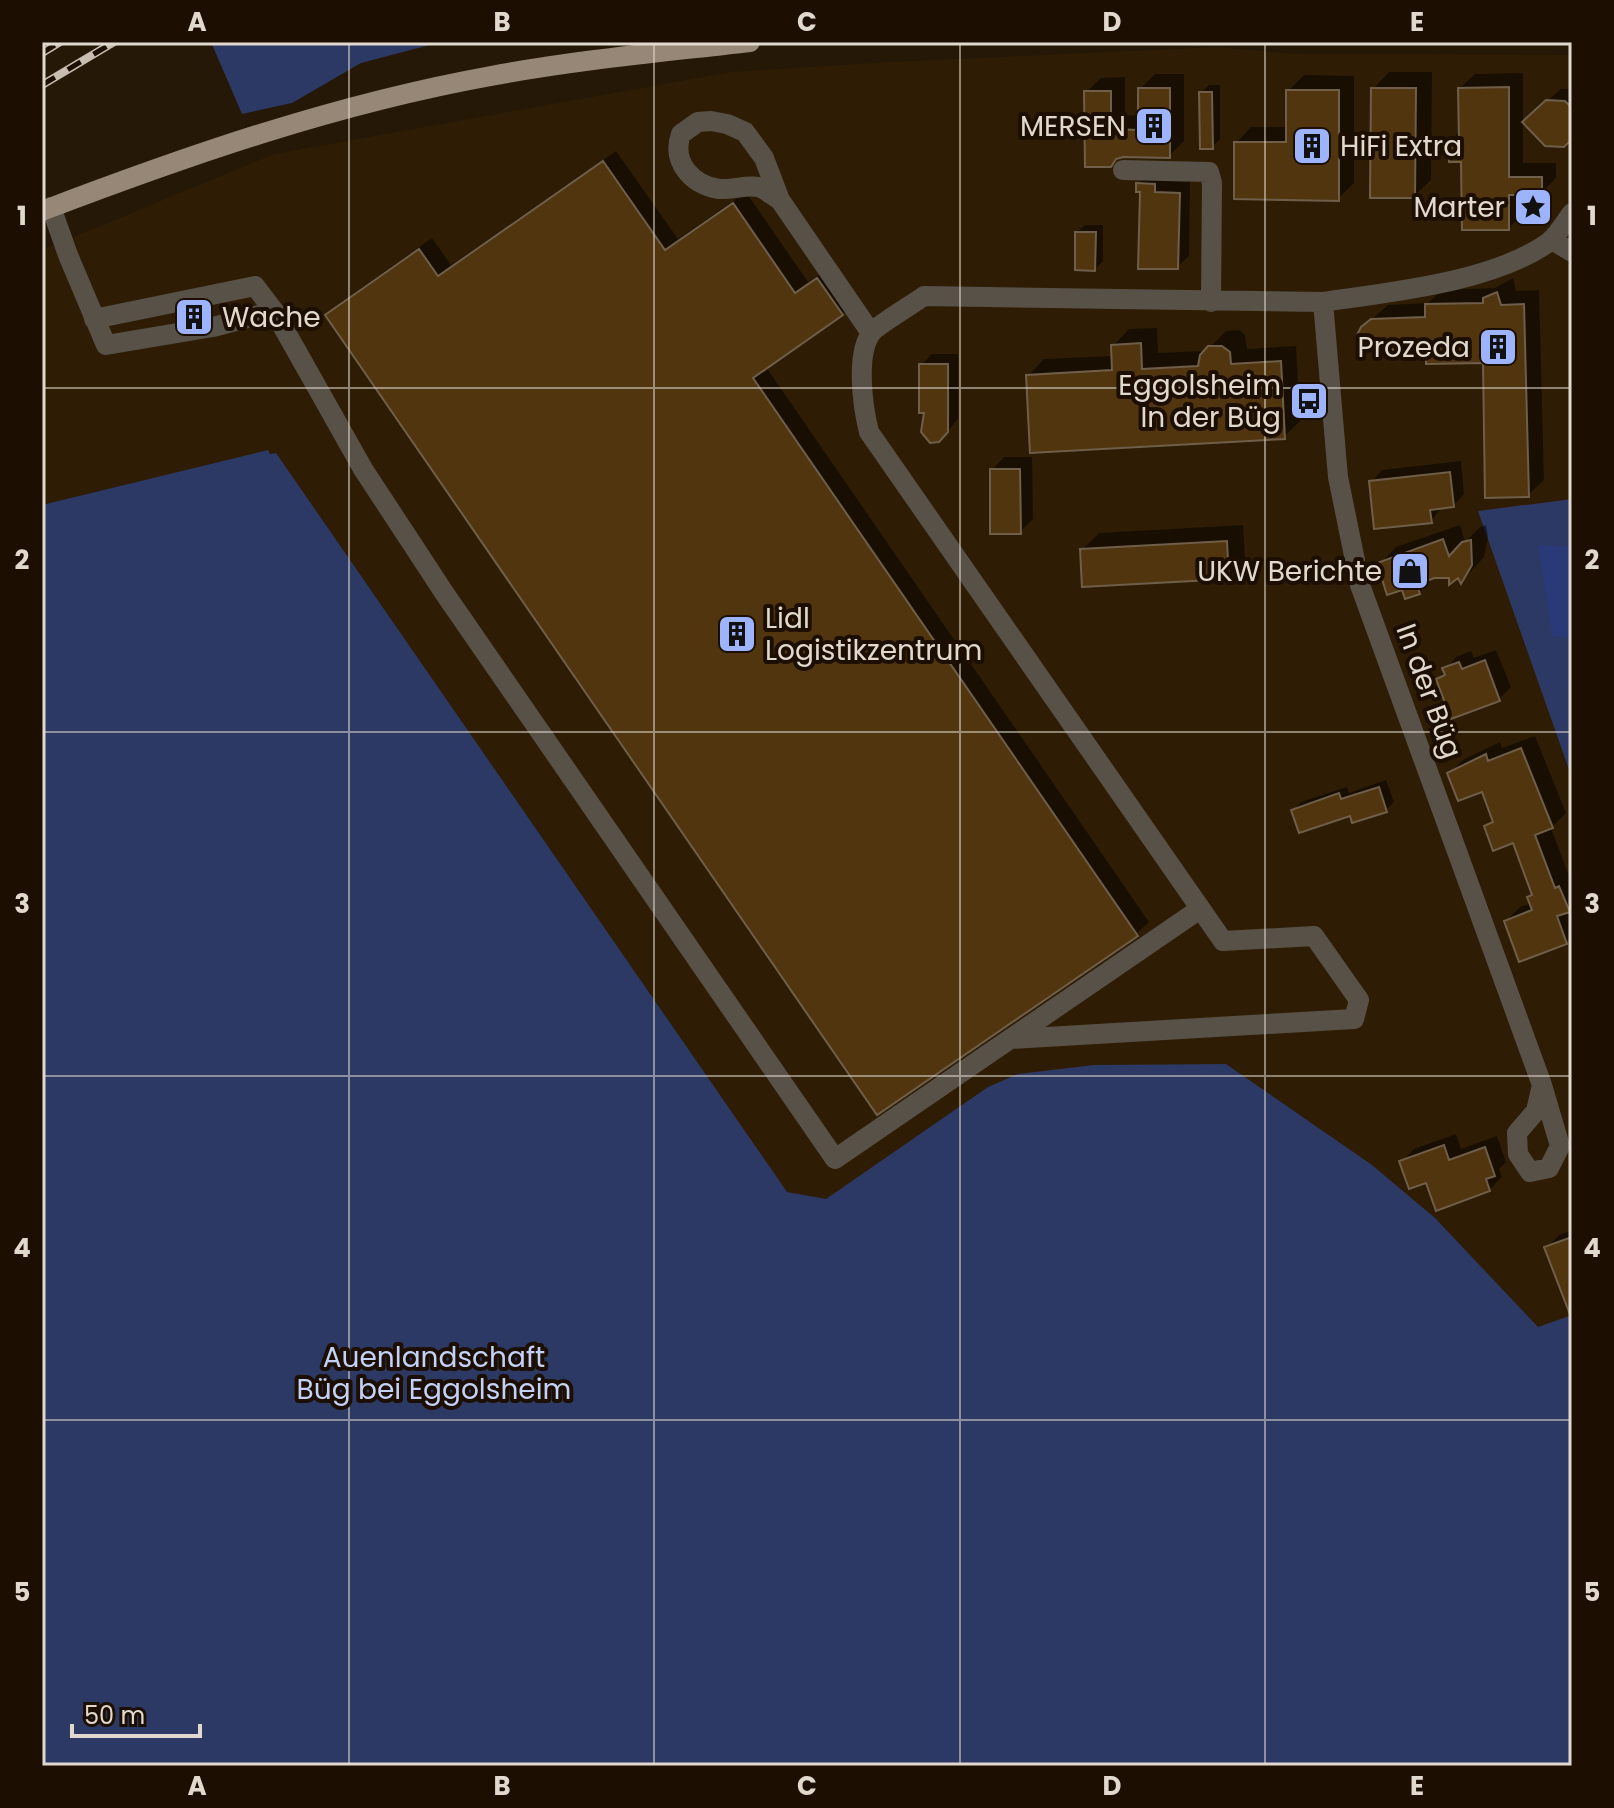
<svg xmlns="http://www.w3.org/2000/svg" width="1614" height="1808" viewBox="0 0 1614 1808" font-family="Poppins,sans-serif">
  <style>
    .built { fill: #2e1d04 }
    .green { fill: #2c3965 }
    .water { fill: #2a3978 }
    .shadow { fill: #0007 }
    .building { fill: #50350f; stroke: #6e5e4a; stroke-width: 2 }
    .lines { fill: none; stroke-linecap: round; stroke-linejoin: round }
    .minor { stroke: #585148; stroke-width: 20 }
    .major { stroke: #968776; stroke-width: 20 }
    .rail-casing { stroke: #c7bdb1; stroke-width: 8 }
    .rail { stroke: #1c0f01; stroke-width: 5; stroke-dasharray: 15; stroke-linecap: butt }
    .grid { fill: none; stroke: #e2d9ce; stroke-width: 2; stroke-opacity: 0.55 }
    .labels { text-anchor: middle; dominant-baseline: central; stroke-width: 8; stroke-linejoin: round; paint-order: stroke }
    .poi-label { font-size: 28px; fill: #e2d9ce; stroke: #1c0f01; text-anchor: end }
    .street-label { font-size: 28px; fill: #e2d9ce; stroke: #1c0f01 }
    .park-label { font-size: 28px; fill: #c3d0f7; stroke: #1c0f01 }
    .neatline { fill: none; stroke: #e2d9ce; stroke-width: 3 }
    .grid-label { font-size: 26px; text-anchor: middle; font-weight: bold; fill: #e2d9ce }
  </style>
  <rect width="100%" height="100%" fill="#251806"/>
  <path class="built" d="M 1218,47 L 1296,54 L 1572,55 L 1572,1321 L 1534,1335 L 789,1203 L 269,451 L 42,505 L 42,250 L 274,154 L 731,72 L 890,62 Z"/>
  <path class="green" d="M 211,42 L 441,42 L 361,63 L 292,103 L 242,114 Z
    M 268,450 L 270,454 L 276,453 L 787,1192 L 826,1199 L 988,1087 L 1018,1074 L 1094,1065 L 1226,1064 L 1372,1165 L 1435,1218 L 1538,1327 L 1572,1315 L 1572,1766 L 42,1766 L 42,505 Z
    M 1572,499 L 1572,778 L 1478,511 Z"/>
  <path class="water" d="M 1538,545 L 1572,547 L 1572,638 L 1552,636 Z"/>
  <path class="shadow" d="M 1389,72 L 1432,72 L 1431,180 L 1414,196 L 1373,89 Z
    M 1523,73 L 1523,163 L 1556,163 L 1556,178 L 1541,193 L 1523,193 L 1523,213 L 1509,228 L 1450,141 L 1460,131 L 1460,88 L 1475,74 Z
    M 1155,74 L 1184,74 L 1184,141 L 1169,156 L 1122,155 L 1086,92 L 1101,78 L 1125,77 L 1125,115 L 1140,116 L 1140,89 Z
    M 1304,75 L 1354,76 L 1354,183 L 1338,199 L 1236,143 L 1251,127 L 1288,127 L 1288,91 Z
    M 1209,85 L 1220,85 L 1220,139 L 1212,147 L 1201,93 Z
    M 1561,89 L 1572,89 L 1572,136 L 1537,110 Z
    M 616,151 L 678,239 L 746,192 L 808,282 L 830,267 L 854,301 L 842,314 L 766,367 L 1149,922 L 1136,934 L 327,315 L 340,303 L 432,238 L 451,265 Z
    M 1150,173 L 1166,173 L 1165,181 L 1190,182 L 1189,256 L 1177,267 L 1138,184 Z
    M 1085,225 L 1103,225 L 1103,261 L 1095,269 L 1077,232 Z
    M 1513,278 L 1516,291 L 1539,290 L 1544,480 L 1528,495 L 1485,361 L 1362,328 L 1388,305 L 1428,303 L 1442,290 L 1495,288 Z
    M 205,308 L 202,314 L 186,316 L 189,311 Z
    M 1157,328 L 1158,353 L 1206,351 L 1226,331 L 1239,330 L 1245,335 L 1247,349 L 1296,346 L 1300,421 L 1284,437 L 1028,376 L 1044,359 L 1114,356 L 1113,346 L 1129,329 Z
    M 932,354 L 958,354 L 958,419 L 942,438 L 926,411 L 921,365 Z
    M 1004,457 L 1032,457 L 1033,519 L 1020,532 L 992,470 Z
    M 1461,461 L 1464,494 L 1453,506 L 1442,507 L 1431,521 L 1371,482 L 1382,470 Z
    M 1243,525 L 1245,560 L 1228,577 L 1082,550 L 1099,533 Z
    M 1460,525 L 1465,542 L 1480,527 L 1486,525 L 1488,537 L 1484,557 L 1462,581 L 1458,575 L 1435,576 L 1419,592 L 1404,587 L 1380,564 L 1396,547 Z
    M 1496,650 L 1511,687 L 1499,699 L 1438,679 L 1456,657 L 1471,651 L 1474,658 Z
    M 1440,722 L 1447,738 L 1434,745 L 1428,729 Z
    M 1535,736 L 1566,813 L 1551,828 L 1569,876 L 1572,874 L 1572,936 L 1566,942 L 1506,921 L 1520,907 L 1532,903 L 1534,894 L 1514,841 L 1486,826 L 1494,818 L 1483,790 L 1449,774 L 1463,760 L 1500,742 L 1502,748 Z
    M 1386,780 L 1394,802 L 1386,810 L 1351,813 L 1294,810 L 1301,802 L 1347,787 L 1349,793 Z
    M 1456,1134 L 1461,1149 L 1497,1136 L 1506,1162 L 1499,1169 L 1502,1177 L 1489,1190 L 1428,1180 L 1402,1162 L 1414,1149 Z
    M 1572,1230 L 1572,1288 L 1547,1248 L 1559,1235 Z"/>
  <path class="building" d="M 1509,87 L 1509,177 L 1542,177 L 1542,195 L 1509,195 L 1509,230 L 1462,230 L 1461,162 L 1449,162 L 1448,140 L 1459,140 L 1458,88 Z
    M 1138,88 L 1170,88 L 1170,158 L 1123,157 L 1116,159 L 1111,167 L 1085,167 L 1084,91 L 1111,91 L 1111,129 L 1138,130 Z
    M 1371,88 L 1416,88 L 1415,198 L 1370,198 Z
    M 1286,90 L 1339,90 L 1339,201 L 1234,199 L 1234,142 L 1286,142 Z
    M 1199,92 L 1212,92 L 1213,149 L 1200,149 Z
    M 1546,100 L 1565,101 L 1572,108 L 1572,139 L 1564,147 L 1545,146 L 1522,122 Z
    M 603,161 L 665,250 L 733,203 L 795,293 L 817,278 L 843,315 L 753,378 L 1138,936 L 877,1115 L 325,315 L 419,249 L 438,276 Z
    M 1136,183 L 1155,184 L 1155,192 L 1180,193 L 1178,269 L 1138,269 L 1140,192 L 1136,192 Z
    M 1075,232 L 1096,232 L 1095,271 L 1075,270 Z
    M 1497,292 L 1501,305 L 1524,304 L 1529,497 L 1485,498 L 1483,363 L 1426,364 L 1426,350 L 1357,350 L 1357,335 L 1361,327 L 1371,319 L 1425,317 L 1425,304 L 1483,303 L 1483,298 Z
    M 1141,343 L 1142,369 L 1198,366 L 1200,355 L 1208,346 L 1222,346 L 1230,352 L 1231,364 L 1281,361 L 1285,439 L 1030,453 L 1026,375 L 1112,370 L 1111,345 Z
    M 919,364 L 948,364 L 948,432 L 939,442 L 930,443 L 921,432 L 924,413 L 919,413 Z
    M 990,469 L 1020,469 L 1021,534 L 990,534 Z
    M 1450,472 L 1454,507 L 1430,510 L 1432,523 L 1374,529 L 1369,481 Z
    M 1443,539 L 1449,556 L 1462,542 L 1471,540 L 1472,565 L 1461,584 L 1458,578 L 1449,585 L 1449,578 L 1434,578 L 1417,585 L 1420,594 L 1405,599 L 1402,590 L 1387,595 L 1377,563 Z
    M 1227,541 L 1229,579 L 1082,587 L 1080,549 Z
    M 1485,660 L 1500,701 L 1451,719 L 1436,679 L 1445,675 L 1442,668 L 1459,662 L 1462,669 Z
    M 1521,748 L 1553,828 L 1535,835 L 1555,888 L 1559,886 L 1570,912 L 1557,916 L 1567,944 L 1519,962 L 1504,921 L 1532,910 L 1527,897 L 1532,895 L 1513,843 L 1493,851 L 1484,826 L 1493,822 L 1482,792 L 1458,801 L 1447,773 L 1486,754 L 1488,761 Z
    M 1379,787 L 1387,812 L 1352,823 L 1350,816 L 1299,833 L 1291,810 L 1339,793 L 1341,799 Z
    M 1444,1145 L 1449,1160 L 1485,1147 L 1495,1176 L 1486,1179 L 1490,1191 L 1436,1211 L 1426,1183 L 1409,1189 L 1399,1161 Z
    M 1572,1237 L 1572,1317 L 1571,1317 L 1544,1247 Z"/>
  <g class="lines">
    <path class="minor" d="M 1123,170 L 1209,172 L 1212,183 L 1211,302
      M 780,200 C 773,196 765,189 758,187 C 745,185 732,190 719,189 C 692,185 671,162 681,134 L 698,122 L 711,121 L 727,124 L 745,132 L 764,158 L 780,200 L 871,333
      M 51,207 L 68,255 L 106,345 L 213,327 L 274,311
      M 1552,240 L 1572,252
      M 1323,302 L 1338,477 L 1360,585 L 1542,1085 L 1560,1146 L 1549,1168 L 1530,1172 L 1518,1154 L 1517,1133 L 1536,1111 L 1542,1085
      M 94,319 L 255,286 L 274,311 L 363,469 L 445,594 L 835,1159 L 1200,909
      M 1010,1039 L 1354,1019 L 1359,1000 L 1314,936 L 1223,941 L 869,432 C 863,408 855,353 872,332 C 878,325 913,304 924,296 L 1323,302 C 1391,292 1494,282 1549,242 C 1558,235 1565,222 1572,213"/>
    <path class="major" d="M 42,211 C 189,155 336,104 491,76 C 576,60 664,52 750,42"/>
    <g class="rail-casing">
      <path id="rail" d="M 42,53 L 60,42
        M 42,85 L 114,42"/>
    </g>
    <use href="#rail" class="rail"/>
  </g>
  <path class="grid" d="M 349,42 L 349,1766M 654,42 L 654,1766M 960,42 L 960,1766M 1265,42 L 1265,1766M 42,388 L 1572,388M 42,732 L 1572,732M 42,1076 L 1572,1076M 42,1420 L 1572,1420"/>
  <defs>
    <g id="building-square" transform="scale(2)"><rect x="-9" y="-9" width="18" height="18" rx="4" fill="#9db4fd" stroke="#1c0f01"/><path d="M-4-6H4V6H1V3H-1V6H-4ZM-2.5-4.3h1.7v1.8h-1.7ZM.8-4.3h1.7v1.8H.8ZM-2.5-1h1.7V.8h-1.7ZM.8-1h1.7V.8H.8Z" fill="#111"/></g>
    <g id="sight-square" transform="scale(2)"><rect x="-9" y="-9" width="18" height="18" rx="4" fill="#9db4fd" stroke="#1c0f01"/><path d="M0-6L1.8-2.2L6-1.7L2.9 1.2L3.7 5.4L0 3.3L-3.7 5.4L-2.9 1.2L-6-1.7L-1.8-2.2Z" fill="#111"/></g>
    <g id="bus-square" transform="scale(2)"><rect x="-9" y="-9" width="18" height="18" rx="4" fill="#9db4fd" stroke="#1c0f01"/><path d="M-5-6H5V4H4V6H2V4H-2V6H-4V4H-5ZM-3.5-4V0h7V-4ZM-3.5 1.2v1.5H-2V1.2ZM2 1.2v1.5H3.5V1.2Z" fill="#111"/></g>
    <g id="shop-square" transform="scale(2)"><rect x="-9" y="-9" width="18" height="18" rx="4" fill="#9db4fd" stroke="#1c0f01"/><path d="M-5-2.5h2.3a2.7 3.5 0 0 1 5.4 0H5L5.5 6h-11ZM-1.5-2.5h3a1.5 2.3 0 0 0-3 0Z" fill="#111"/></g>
  </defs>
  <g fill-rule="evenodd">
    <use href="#building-square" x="1154" y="126"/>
    <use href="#building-square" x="1312" y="146"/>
    <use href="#sight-square" x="1533" y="207"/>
    <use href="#building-square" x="194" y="317"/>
    <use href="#building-square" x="1498" y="347"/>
    <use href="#bus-square" x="1309" y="401"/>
    <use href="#shop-square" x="1410" y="571"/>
    <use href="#building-square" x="737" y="634"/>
  </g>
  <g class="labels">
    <g class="poi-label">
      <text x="1126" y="126">MERSEN</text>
      <text x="1340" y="146" text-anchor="start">HiFi Extra</text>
      <text x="1505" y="207">Marter</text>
      <text x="222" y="317" text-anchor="start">Wache</text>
      <text x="1470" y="347">Prozeda</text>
      <text x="1281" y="385">Eggolsheim<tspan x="1281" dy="32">In der Büg</tspan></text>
      <text x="1382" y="571">UKW Berichte</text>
      <text x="765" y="618" text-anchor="start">Lidl<tspan x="765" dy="32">Logistikzentrum</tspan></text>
    </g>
    <g class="street-label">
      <text transform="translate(1429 691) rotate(70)">In der Büg</text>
    </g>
    <g class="park-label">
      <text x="434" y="1357">Auenlandschaft<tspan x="434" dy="32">Büg bei Eggolsheim</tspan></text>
    </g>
  </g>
  <rect width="1614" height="1808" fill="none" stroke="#1c0f01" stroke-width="88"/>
  <path d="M72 1724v12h128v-12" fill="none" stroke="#e2d9ce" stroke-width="4"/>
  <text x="84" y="1724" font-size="24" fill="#e2d9ce" stroke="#1c0f01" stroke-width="6" paint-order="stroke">50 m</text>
  <rect x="44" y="44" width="1526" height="1720" class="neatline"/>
  <g class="grid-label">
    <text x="197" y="31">A</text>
    <text x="502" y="31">B</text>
    <text x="807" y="31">C</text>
    <text x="1112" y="31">D</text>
    <text x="1417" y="31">E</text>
    <text x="22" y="225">1</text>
    <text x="1592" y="225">1</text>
    <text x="22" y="569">2</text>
    <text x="1592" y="569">2</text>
    <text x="22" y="913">3</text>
    <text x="1592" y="913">3</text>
    <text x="22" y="1257">4</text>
    <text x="1592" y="1257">4</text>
    <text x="22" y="1601">5</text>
    <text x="1592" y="1601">5</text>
    <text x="197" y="1795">A</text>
    <text x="502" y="1795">B</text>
    <text x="807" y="1795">C</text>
    <text x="1112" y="1795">D</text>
    <text x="1417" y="1795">E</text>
  </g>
</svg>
